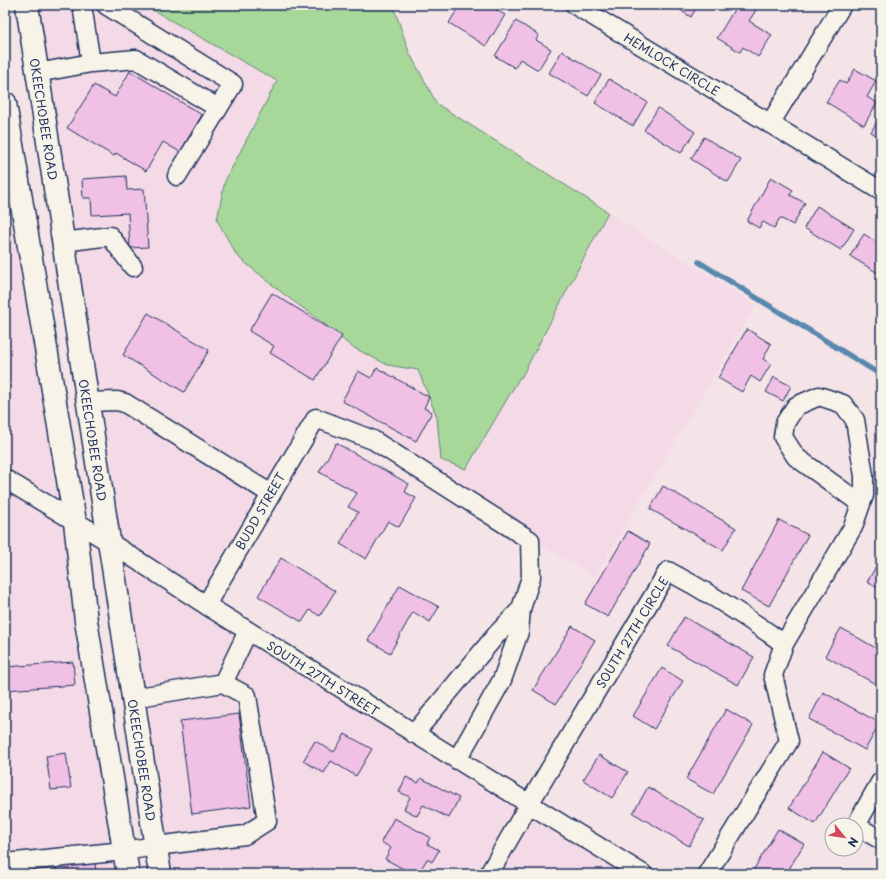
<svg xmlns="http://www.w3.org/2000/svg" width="886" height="879" viewBox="0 0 886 879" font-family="'Playpen Sans',sans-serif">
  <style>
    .built { fill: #f4dae6 }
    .green { fill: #a8d899; stroke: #62847c }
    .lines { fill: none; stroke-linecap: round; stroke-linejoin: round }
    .stream { stroke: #5988ae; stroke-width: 5.5 }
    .building { fill: #f0c1e5; stroke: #1b2f5e }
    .minor-casing { stroke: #1b2f5e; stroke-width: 21 }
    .major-casing { stroke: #1b2f5e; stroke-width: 25 }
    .minor { stroke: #f7f3e8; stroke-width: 18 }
    .major { stroke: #f7f3e8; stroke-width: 22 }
    .labels { text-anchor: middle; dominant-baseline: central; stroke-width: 3; stroke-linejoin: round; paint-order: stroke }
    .street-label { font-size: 12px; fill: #1b2f5e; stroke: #f7f3e8 }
  </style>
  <rect width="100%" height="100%" fill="#f5e4e7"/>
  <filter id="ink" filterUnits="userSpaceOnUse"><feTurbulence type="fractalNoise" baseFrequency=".025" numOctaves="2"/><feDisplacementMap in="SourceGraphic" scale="8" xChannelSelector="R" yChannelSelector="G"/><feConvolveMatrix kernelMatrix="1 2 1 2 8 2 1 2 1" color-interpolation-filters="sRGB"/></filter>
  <g filter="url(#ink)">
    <path class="built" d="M 36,5 L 144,5 L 277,81 L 225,181 L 285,295 L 314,316 L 352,346 L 388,365 L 418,370 L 437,417 L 442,461 L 520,377 L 521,377 L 608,212 L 756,305 L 595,577 L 327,420 L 329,415 L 312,405 L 202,592 L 118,537 Z
      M 5,167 L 62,503 L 5,469 Z
      M 5,490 L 65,527 L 118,874 L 5,874 Z
      M 122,562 L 192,608 L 515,807 L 477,874 L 170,874 Z
      M 533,818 L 603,860 L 624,874 L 501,874 Z"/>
    <path class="green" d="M 144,5 L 393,5 L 409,52 L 437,104 L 608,212 L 521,378 L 520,377 L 466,469 L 441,460 L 437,417 L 418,370 L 388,365 L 352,347 L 314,316 L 285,295 L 237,256 L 217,220 L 225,181 L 277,81 Z"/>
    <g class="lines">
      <path class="stream" d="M 699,262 L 881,375"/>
    </g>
    <path class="building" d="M 460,5 L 488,5 L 505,15 L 486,46 L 449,23 Z
      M 672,5 L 698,5 L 691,17 Z
      M 737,5 L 749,5 L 756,10 L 749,21 L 772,35 L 758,57 L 743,47 L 740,52 L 717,38 Z
      M 516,21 L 539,35 L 536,40 L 551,49 L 538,70 L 520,59 L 515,68 L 495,56 Z
      M 562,51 L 601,75 L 588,96 L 549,73 Z
      M 855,69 L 876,81 L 867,97 L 877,103 L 864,125 L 826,102 L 840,80 L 846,84 Z
      M 130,71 L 202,115 L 180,152 L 163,142 L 146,171 L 116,153 L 114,156 L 67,128 L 94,85 L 115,97 Z
      M 609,79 L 647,102 L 633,126 L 595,103 Z
      M 658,108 L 695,132 L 681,153 L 644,130 Z
      M 881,115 L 881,138 L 871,132 Z
      M 704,137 L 741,160 L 728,182 L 691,159 Z
      M 126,176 L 127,190 L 144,189 L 148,247 L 130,248 L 128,213 L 92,215 L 91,198 L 83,198 L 82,179 Z
      M 771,177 L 793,190 L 790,195 L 805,203 L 793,225 L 780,218 L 774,228 L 763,222 L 759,228 L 747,221 Z
      M 817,206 L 854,229 L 841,250 L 804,228 Z
      M 864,234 L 881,245 L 881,275 L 850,256 Z
      M 272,293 L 342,336 L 315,380 L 270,353 L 274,346 L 249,331 Z
      M 148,313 L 209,350 L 184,392 L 123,355 Z
      M 747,329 L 771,344 L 763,359 L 771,364 L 760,382 L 751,376 L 742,392 L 718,378 Z
      M 377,368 L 429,397 L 424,408 L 432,412 L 416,441 L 342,401 L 358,371 L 371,378 Z
      M 774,377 L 791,386 L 783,401 L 766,392 Z
      M 336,443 L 409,484 L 405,492 L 416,498 L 399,527 L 388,521 L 366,559 L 340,544 L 358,512 L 348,507 L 357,493 L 319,472 Z
      M 663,486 L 736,528 L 723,550 L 650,509 Z
      M 779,520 L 808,535 L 769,606 L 741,591 Z
      M 5,529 L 8,552 L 5,552 Z
      M 628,531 L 650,544 L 608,617 L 585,604 Z
      M 281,558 L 335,591 L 320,616 L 310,610 L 302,622 L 258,596 Z
      M 881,558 L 881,590 L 867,582 Z
      M 400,585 L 439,607 L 430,622 L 413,612 L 390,653 L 368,640 Z
      M 684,617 L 754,657 L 738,685 L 668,646 Z
      M 572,626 L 595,640 L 556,704 L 533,690 Z
      M 841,628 L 881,651 L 881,687 L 825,656 Z
      M 73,662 L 75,685 L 5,690 L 5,667 Z
      M 662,668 L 683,681 L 654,729 L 633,716 Z
      M 823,692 L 880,723 L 865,750 L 809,719 Z
      M 726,709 L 753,725 L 713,794 L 686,779 Z
      M 239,714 L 251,806 L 192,814 L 180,721 Z
      M 345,734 L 372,749 L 356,776 L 331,761 L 324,773 L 303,761 L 315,741 L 334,752 Z
      M 823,752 L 849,768 L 815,824 L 789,808 Z
      M 66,753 L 71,788 L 51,790 L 46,756 Z
      M 599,755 L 628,772 L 612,798 L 583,780 Z
      M 406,777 L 418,783 L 421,778 L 459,798 L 449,818 L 423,805 L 417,816 L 404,809 L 410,797 L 399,792 Z
      M 648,787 L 704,820 L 689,846 L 633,813 Z
      M 394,818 L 430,837 L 427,844 L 439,850 L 432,862 L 427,859 L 418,874 L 413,874 L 385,859 L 391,848 L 381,842 Z
      M 778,829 L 804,844 L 786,874 L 751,874 Z
      M 95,863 L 96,874 L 57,874 L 56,866 Z"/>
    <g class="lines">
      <g class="minor-casing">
        <path id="minor" d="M 106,5 L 233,84 L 177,176
          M 575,5 L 881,191
          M 91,63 L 136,59 L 218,108
          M 37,73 L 91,63 L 82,5
          M 770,124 L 842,5
          M 63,242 L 110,236 L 133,267
          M 88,402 L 117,401 L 125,403 L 271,494
          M 5,479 L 109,542 L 206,605 L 643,874
          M 206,605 L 316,418 L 373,440 L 530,540 L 531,577 L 521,609 L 519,632 L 502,680 L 457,760
          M 784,644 L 853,527 L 864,495 L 864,476 L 855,420 L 843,404 L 819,396 L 796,406 L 785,423 L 783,437 L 796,457 L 861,504
          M 133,698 L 223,683 L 248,631
          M 414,734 L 497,634 L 521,609
          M 881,781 L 859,820 L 860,828 L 881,840
          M 6,863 L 124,851 L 156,846 L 245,835 L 267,821 L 247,696 L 223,683
          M 489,874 L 529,804 L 668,571 C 708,592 747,617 784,644 L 773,675 L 789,741 L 707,874"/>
      </g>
      <g class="major-casing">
        <path id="major" d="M 27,5 L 160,874
          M 5,103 L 75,522 L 86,621 L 128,874"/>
      </g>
      <use href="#minor" class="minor"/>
      <use href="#major" class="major"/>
    </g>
  </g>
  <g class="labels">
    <g class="street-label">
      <text transform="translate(672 64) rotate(31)">HEMLOCK CIRCLE</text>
      <text transform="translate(44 119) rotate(81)">OKEECHOBEE ROAD</text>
      <text transform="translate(93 440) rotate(81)">OKEECHOBEE ROAD</text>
      <text transform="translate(260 511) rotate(-60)">BUDD STREET</text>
      <text transform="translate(632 632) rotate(-59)">SOUTH 27TH CIRCLE</text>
      <text transform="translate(323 678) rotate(32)">SOUTH 27TH STREET</text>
      <text transform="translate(142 760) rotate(81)">OKEECHOBEE ROAD</text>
    </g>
  </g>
  <rect width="886" height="879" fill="none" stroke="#f7f3e8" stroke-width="20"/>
  <rect x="10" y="10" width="866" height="859" fill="none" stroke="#1b2f5e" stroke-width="1.5" filter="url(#ink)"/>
  <g transform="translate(844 837) rotate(120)"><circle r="19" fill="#f7f3e8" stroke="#9fa5b1"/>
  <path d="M0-3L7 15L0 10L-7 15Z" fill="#d1495b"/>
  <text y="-6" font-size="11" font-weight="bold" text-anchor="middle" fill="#1b2f5e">N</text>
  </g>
</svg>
